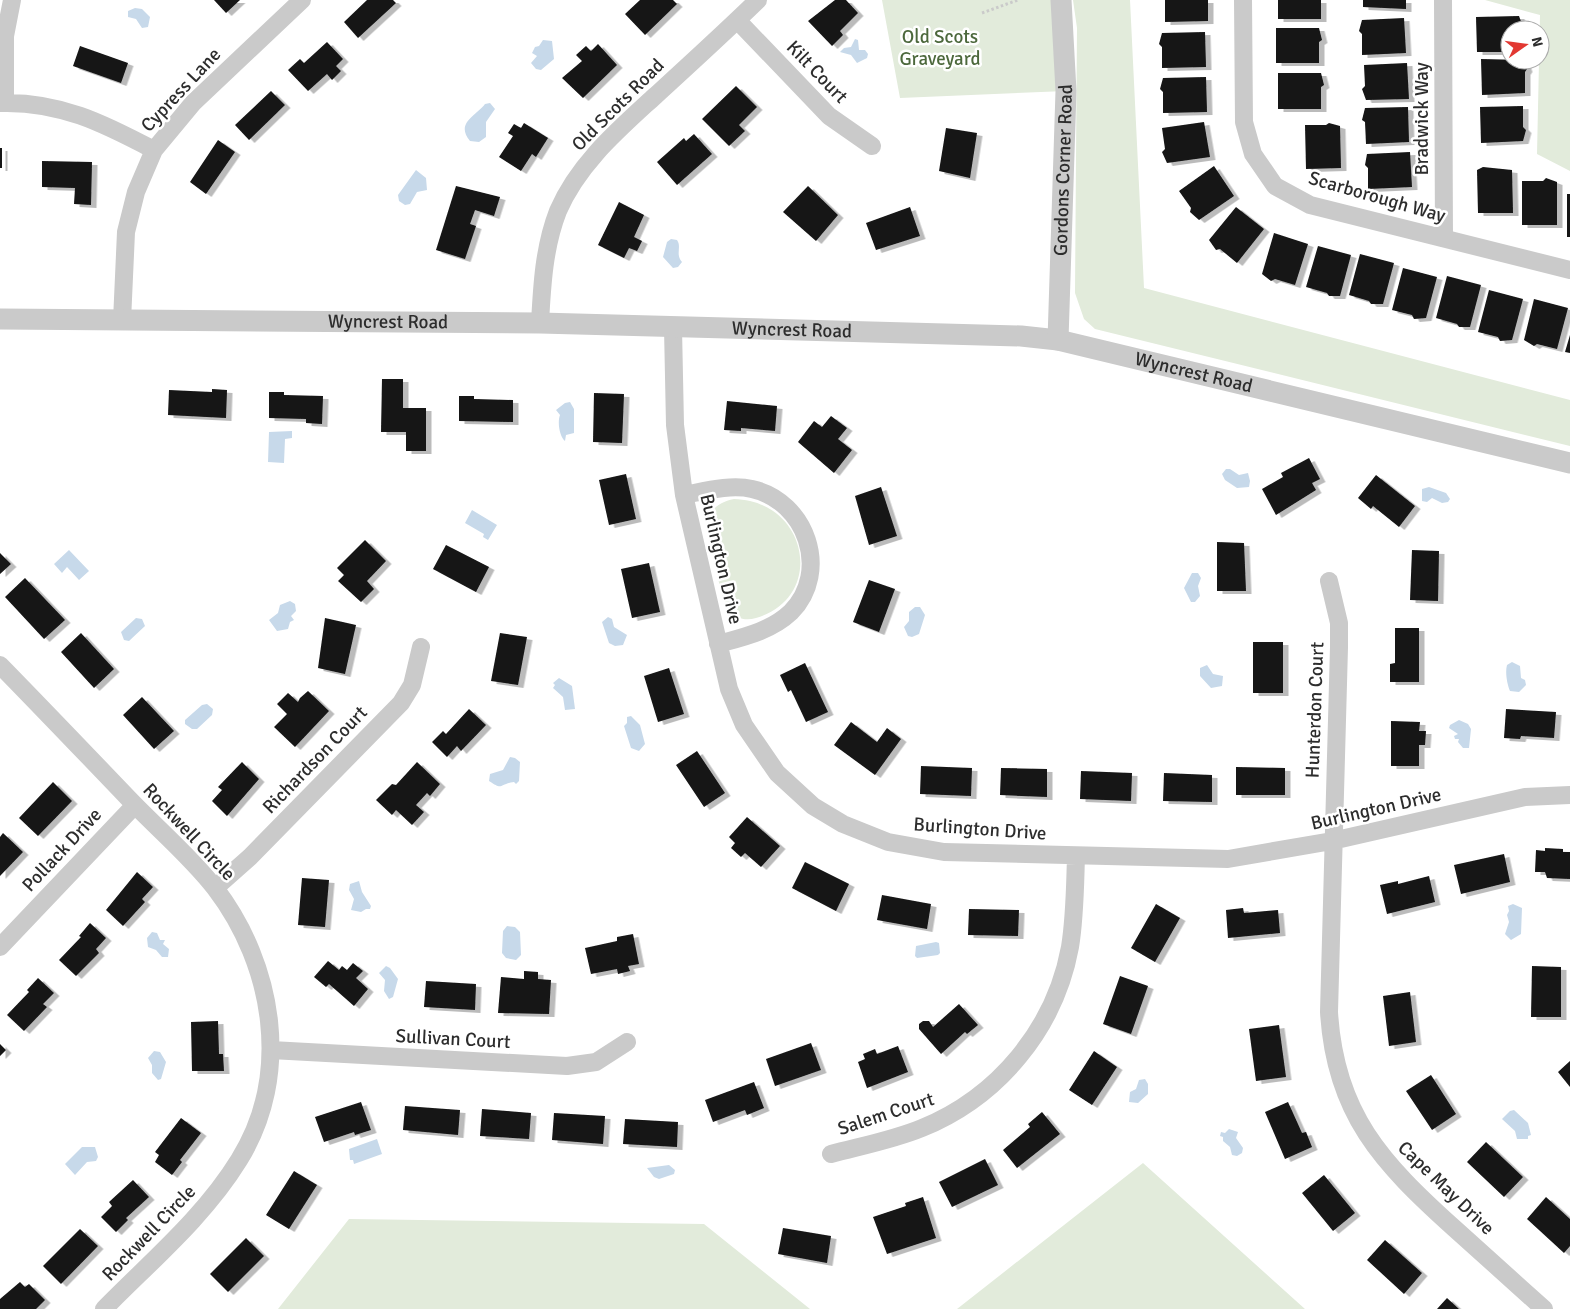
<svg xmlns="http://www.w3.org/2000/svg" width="1570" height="1309" viewBox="0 0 1570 1309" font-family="Signika,sans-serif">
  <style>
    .green { fill: #e2ebdb }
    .water { fill: #c7d9ea }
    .building { fill: #141414; filter: url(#shadow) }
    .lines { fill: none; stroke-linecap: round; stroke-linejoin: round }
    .path { stroke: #cacaca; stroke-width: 3; stroke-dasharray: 2.5 2.5; stroke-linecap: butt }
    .minor { stroke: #cacaca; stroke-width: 18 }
    .tertiary { stroke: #cacaca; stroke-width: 21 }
    .labels { text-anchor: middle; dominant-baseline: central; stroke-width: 5; stroke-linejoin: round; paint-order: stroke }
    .park-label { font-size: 19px; fill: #4c683c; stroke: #fff }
    .street-label { font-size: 19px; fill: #2d2d2d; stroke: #fff }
  </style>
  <defs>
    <filter id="shadow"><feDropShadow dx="5.5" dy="3" stdDeviation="0" flood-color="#0004"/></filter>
  </defs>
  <rect width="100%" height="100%" fill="#fff"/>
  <path class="green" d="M 882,0 L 1061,0 L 1066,91 L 900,98 Z
    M 1073,0 L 1130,0 L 1144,288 L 1570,400 L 1570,446 L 1095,329 L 1084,319 L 1075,293 L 1077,28 Z
    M 1485,0 L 1570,0 L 1570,171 L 1537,154 L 1540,15 Z
    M 734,499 C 809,501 826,598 756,618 C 746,621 736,619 729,610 C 720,599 712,546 708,529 C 708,511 716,503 734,499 Z
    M 1143,1163 L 1305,1309 L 957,1309 Z
    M 349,1219 L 704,1224 L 810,1309 L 278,1309 Z"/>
  <path class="water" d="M 135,8 L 142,9 L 150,17 L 148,27 L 142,28 L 136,19 L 128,17 L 128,11 Z
    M 855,39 L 858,40 L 859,50 L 865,50 L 868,54 L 867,58 L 857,63 L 851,55 L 840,52 L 844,48 L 851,47 Z
    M 543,40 L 552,41 L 554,59 L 541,70 L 536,69 L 531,63 L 537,56 L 532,53 L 535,47 L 539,46 Z
    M 490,103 L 495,109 L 486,122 L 486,137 L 479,142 L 470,141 C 455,123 476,116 485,104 Z
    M 416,170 L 426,178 L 427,190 L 417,192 L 410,204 L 405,205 L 399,201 L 398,195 Z
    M 671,239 L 677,240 C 682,247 675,254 682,262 L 678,267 L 673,268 L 663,257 L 667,242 Z
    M 570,402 L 574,409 L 574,433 L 566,435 L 565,441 C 560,437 557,423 560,415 L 556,410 L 565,403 Z
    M 292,431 L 292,438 L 285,439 L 284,463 L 268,462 L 269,432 Z
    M 1226,469 L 1230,469 L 1239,475 L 1248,473 L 1250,481 L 1249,487 L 1237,488 L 1225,480 L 1222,474 Z
    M 1429,487 L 1446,493 L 1450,499 L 1448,502 L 1442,503 L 1432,498 L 1427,502 L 1422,501 L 1422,489 Z
    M 472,510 L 497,525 L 488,540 L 483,537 L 484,534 L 465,523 Z
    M 69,550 L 89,571 L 79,580 L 67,567 L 62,573 L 54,564 Z
    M 1192,573 L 1198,573 L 1201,578 L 1198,586 L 1200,596 L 1195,602 L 1191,602 L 1184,588 Z
    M 290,601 L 295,604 L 296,611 L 291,616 L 294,620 L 290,622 L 288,629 L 277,631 L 269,620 L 278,613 L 280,605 Z
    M 915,607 L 920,607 L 925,615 L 919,634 L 912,637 L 908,636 L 904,627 L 909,621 L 909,612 Z
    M 608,617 L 612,619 L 614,627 L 627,635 L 623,645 L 615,646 L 609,643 L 602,622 Z
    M 136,618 L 142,619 L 145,626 L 129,641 L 124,640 L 121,632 Z
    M 1512,662 L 1520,666 L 1521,678 L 1525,680 L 1526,685 L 1519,692 L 1510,691 C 1507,684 1505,672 1507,665 Z
    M 1207,665 L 1213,674 L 1223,676 L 1222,686 L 1211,688 L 1200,676 L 1200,668 Z
    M 559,678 L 572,686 L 575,709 L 565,710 L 563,697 L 553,688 L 555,685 L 553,683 Z
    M 207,704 L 213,709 L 212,715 L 197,729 L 192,729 L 185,724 L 185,720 L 202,705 Z
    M 631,716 L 640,725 L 645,744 L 639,751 L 631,748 L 624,726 L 627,723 L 627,717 Z
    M 1459,720 L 1468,724 L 1471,729 L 1469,748 L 1463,748 L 1458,742 L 1459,739 L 1455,739 L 1454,736 L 1458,734 L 1449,728 L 1450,725 Z
    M 510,757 L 515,758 L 520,762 L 519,781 L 516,784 L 514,782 C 498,784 504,791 489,781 L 490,774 L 503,770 Z
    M 359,881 L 362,892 L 371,906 L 370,909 L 366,909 L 361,912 L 351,910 L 354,899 L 349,890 L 350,884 Z
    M 1513,904 L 1522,908 L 1521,934 L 1511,940 L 1505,934 L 1509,922 L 1507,915 L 1509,911 L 1508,906 Z
    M 507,926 L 515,927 L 520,932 L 521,955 L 516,960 L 506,958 L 502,953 L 503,931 Z
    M 152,932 L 157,933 L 160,940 L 165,940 L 163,944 L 169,949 L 168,957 L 162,957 L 156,950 L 148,947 L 147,938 Z
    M 936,942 L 939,943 L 940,953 L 938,955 L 917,958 L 915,956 L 916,946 Z
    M 386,966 L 390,968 L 398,979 L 393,997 L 389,999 L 384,991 L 385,980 L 379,973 Z
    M 154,1051 L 160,1052 L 166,1062 L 161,1079 L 158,1080 L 152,1073 L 152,1065 L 148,1058 Z
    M 1145,1079 L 1148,1084 L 1148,1094 L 1138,1103 L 1129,1102 L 1130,1092 L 1136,1089 L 1139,1080 Z
    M 1514,1110 L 1528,1123 L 1531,1135 L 1528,1136 L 1528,1139 L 1517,1139 L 1515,1131 L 1502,1119 L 1510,1111 Z
    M 1229,1129 L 1238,1132 L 1236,1138 L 1243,1148 L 1242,1153 L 1237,1156 L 1232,1155 L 1230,1147 L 1223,1141 L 1223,1137 L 1220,1136 L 1221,1132 L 1225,1133 Z
    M 377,1139 L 382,1154 L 354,1164 L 353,1160 L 350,1160 L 349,1149 Z
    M 82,1147 L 95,1147 L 98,1157 L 96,1161 L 87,1162 L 75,1175 L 65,1164 Z
    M 669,1165 L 675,1170 L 674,1174 L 659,1179 L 654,1177 L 647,1168 Z"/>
  <path class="building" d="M 214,0 L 240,0 L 226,13 Z
    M 367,0 L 393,0 L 396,3 L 358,38 L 344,22 Z
    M 640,0 L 673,0 L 677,4 L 645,35 L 625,14 Z
    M 835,0 L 846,0 L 858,13 L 840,31 L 843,35 L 832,46 L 808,21 Z
    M 1165,0 L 1208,0 L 1208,21 L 1165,22 Z
    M 1278,0 L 1321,0 L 1321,19 L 1278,19 Z
    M 1363,0 L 1406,0 L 1406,9 L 1363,7 Z
    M 1519,16 L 1523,27 L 1520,30 L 1510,30 L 1510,52 L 1477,52 L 1476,17 Z
    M 1404,18 L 1406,53 L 1362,55 L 1362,34 L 1359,31 L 1362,20 Z
    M 1276,28 L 1319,28 L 1322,40 L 1319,42 L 1319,63 L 1276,63 Z
    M 1205,32 L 1206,67 L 1162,68 L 1162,47 L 1159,44 L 1162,33 Z
    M 327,42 L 343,59 L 336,66 L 341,71 L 332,80 L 327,74 L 308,91 L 288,70 L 300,59 L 304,63 Z
    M 598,44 L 617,65 L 583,98 L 562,78 L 582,61 L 576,55 L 586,46 L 591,51 Z
    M 80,46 L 128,63 L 121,83 L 73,66 Z
    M 1481,59 L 1524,60 L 1527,69 L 1525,72 L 1525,93 L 1482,95 Z
    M 1407,63 L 1409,99 L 1366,100 L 1362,89 L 1365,86 L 1364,65 Z
    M 1278,73 L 1321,73 L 1324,85 L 1321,87 L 1321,109 L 1278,109 Z
    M 1206,77 L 1207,112 L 1163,113 L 1163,92 L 1160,89 L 1163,78 Z
    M 736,86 L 757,107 L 739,125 L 745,131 L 729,146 L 702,119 Z
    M 271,91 L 285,105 L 249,140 L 235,125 Z
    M 1523,106 L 1523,127 L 1526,130 L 1523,141 L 1481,143 L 1480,107 Z
    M 1408,107 L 1409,142 L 1366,144 L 1365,122 L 1362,120 L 1365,108 Z
    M 1204,122 L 1210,157 L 1167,163 L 1162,152 L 1165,149 L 1162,128 Z
    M 524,123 L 548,138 L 536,157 L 532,154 L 521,171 L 499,157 L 513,136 L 508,133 L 514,124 L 521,128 Z
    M 1329,123 L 1340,126 L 1341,168 L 1306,169 L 1305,125 L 1326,125 Z
    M 946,128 L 977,133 L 970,178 L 939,171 Z
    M 694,134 L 712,154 L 677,185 L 657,162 L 684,138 L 686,141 Z
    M 218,140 L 235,152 L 206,194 L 190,182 Z
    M 0,148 L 2,148 L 2,168 L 0,168 Z
    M 1410,152 L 1412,187 L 1368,189 L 1368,168 L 1365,165 L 1367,154 Z
    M 42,161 L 92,162 L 91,205 L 74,204 L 75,188 L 42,187 Z
    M 1214,166 L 1234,196 L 1199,220 L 1190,212 L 1191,208 L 1179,191 Z
    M 1483,167 L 1512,170 L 1513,213 L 1478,213 L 1477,170 Z
    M 1546,178 L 1557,182 L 1557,225 L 1522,225 L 1522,181 L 1543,181 Z
    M 456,186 L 500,197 L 494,216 L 475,210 L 470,224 L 476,226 L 465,259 L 436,250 Z
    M 808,186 L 838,215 L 816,241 L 783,212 Z
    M 1567,194 L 1570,194 L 1570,237 L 1567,237 Z
    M 619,202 L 644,215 L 634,237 L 642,241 L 637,251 L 629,248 L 624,258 L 598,245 Z
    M 910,207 L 920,236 L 876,250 L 866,223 Z
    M 1236,207 L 1264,229 L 1237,263 L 1220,249 L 1216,250 L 1209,240 Z
    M 1274,233 L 1308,244 L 1295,285 L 1275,279 L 1271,281 L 1262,274 Z
    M 1318,246 L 1351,255 L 1340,296 L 1329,296 L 1327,293 L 1306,287 Z
    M 1360,254 L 1394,263 L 1383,304 L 1371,304 L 1369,301 L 1349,295 Z
    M 1403,268 L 1437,277 L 1426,318 L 1414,319 L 1412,315 L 1392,310 Z
    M 1447,276 L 1481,285 L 1470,327 L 1459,327 L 1457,324 L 1436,318 Z
    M 1489,290 L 1523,299 L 1512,340 L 1500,341 L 1498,337 L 1478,332 Z
    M 1534,299 L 1568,308 L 1557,349 L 1537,344 L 1534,346 L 1524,340 Z
    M 1570,335 L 1570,353 L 1565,352 Z
    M 382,379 L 403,379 L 403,408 L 426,408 L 426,451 L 406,451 L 406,432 L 381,432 Z
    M 212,389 L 227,390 L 226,418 L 168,415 L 169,390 L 212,392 Z
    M 269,392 L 284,392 L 284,395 L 323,396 L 322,424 L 306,423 L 306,419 L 269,418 Z
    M 594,393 L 624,394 L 622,443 L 593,442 Z
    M 459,396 L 474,396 L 474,399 L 513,400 L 513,422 L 459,421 Z
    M 727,401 L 777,406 L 775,431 L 741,428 L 741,431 L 724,430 Z
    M 831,416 L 847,428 L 838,439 L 852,450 L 834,473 L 798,442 L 814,421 L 822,427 Z
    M 1309,458 L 1320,479 L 1312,483 L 1316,490 L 1276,515 L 1262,489 L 1283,477 L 1281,473 Z
    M 626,474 L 636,519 L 609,525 L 599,480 Z
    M 1376,475 L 1415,506 L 1399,527 L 1373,506 L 1371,509 L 1358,498 Z
    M 881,487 L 897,536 L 869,545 L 855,496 Z
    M 365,540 L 386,561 L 367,581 L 374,589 L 361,602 L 338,581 L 344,575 L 337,568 Z
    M 1217,542 L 1244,543 L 1246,591 L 1217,591 Z
    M 446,545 L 489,567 L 476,592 L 433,569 Z
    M 1412,550 L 1439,551 L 1438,601 L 1410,600 Z
    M 0,553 L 11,564 L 0,574 Z
    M 649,563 L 660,612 L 632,618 L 621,569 Z
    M 25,578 L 65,620 L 44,639 L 5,597 Z
    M 869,580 L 895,589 L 879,632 L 853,622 Z
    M 325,618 L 356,625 L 345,674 L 318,668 Z
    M 1395,628 L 1419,628 L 1419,682 L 1390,682 L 1390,664 L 1395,663 Z
    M 81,633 L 114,669 L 94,688 L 61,652 Z
    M 500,633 L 527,637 L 518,685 L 491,681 Z
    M 1253,642 L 1283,642 L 1283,693 L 1253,693 Z
    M 805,663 L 828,712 L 806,722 L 791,690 L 788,692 L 780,675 Z
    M 669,668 L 684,714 L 658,722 L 644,676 Z
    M 308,691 L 329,711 L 295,747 L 274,727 L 287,714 L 277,704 L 288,693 L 298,702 L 300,698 Z
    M 142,697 L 174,731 L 154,749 L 123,715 Z
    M 469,709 L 486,725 L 461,751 L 457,746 L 447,757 L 432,742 L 443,731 L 446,734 Z
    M 1506,709 L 1556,712 L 1554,738 L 1521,736 L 1520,739 L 1504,738 Z
    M 1391,721 L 1420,722 L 1419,731 L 1426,731 L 1425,745 L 1419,745 L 1419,766 L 1391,766 Z
    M 851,722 L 877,742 L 887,728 L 901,739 L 875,775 L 834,745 Z
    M 697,751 L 725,793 L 704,807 L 676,765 Z
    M 242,762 L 259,779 L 227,816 L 212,801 L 222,790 L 218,787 Z
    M 417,762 L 440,784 L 430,796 L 427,793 L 416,805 L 424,812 L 412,825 L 396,810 L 392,815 L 376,800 L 392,784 L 396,785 Z
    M 921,766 L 972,768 L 971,796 L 920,794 Z
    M 1236,767 L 1285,768 L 1285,795 L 1236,795 Z
    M 1001,768 L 1047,769 L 1047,797 L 1000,795 Z
    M 1081,771 L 1132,773 L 1131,801 L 1080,799 Z
    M 1164,773 L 1212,775 L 1212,802 L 1163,801 Z
    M 53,782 L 72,801 L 38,836 L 19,818 Z
    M 747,817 L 780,846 L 761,867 L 745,853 L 741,857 L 731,848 L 735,843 L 729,837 Z
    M 3,833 L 23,852 L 0,876 L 0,837 Z
    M 1545,848 L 1563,849 L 1563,852 L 1570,852 L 1570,879 L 1547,878 L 1545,872 L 1535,872 L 1536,850 L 1545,851 Z
    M 1504,854 L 1510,882 L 1461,894 L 1454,865 Z
    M 805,862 L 849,884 L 836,911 L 792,888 Z
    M 137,872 L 153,887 L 142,899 L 145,902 L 123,926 L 106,910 Z
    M 1429,876 L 1435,902 L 1387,914 L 1380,885 L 1398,881 L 1398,884 Z
    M 302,878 L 329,880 L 325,927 L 298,925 Z
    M 882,895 L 931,904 L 927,929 L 877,920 Z
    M 1156,904 L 1180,918 L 1155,962 L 1131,948 Z
    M 1243,908 L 1244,913 L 1278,910 L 1280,933 L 1228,938 L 1226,910 Z
    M 969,909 L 1019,910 L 1018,936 L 968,935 Z
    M 90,923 L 106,938 L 96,949 L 99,953 L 76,976 L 59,960 L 81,937 L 79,936 Z
    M 633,934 L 639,964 L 628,966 L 630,971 L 618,974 L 617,969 L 591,974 L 585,948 L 617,941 L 617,937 Z
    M 328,961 L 339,970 L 342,966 L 347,970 L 353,963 L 363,971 L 356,978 L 368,989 L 354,1006 L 329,984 L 326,987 L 314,977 Z
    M 1532,966 L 1561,967 L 1561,1017 L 1531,1017 Z
    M 524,971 L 538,972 L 538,979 L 551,980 L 549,1014 L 498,1013 L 501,977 L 524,979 Z
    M 1120,976 L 1148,986 L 1131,1034 L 1103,1024 Z
    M 38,978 L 54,993 L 43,1004 L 47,1007 L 24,1031 L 7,1015 L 29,992 L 27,990 Z
    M 426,981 L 476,984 L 475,1010 L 424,1007 Z
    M 1410,992 L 1416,1042 L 1389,1046 L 1383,996 Z
    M 959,1004 L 978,1025 L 967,1034 L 965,1032 L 941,1054 L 919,1029 L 919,1024 L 923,1021 L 929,1021 L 933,1027 Z
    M 218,1021 L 219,1054 L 223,1054 L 224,1071 L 192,1071 L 191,1022 Z
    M 1279,1025 L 1286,1077 L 1256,1081 L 1249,1029 Z
    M 811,1043 L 821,1070 L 775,1086 L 766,1059 Z
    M 0,1044 L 6,1050 L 0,1056 Z
    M 898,1046 L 908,1072 L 867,1088 L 858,1062 L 865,1059 L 863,1054 L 875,1049 L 877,1054 Z
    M 1094,1051 L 1117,1067 L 1092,1105 L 1069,1090 Z
    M 1570,1061 L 1570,1087 L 1558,1072 Z
    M 1431,1075 L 1456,1114 L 1432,1130 L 1406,1091 Z
    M 754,1082 L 764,1108 L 747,1115 L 745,1110 L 713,1122 L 705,1100 Z
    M 361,1102 L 371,1130 L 355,1135 L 354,1132 L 324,1142 L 315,1117 Z
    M 1288,1102 L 1302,1133 L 1306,1132 L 1312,1147 L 1285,1159 L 1265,1112 Z
    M 405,1106 L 460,1110 L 458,1135 L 403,1130 Z
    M 482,1109 L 531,1113 L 529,1139 L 480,1136 Z
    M 1042,1112 L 1060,1134 L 1017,1168 L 1003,1150 L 1030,1127 L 1028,1124 Z
    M 554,1113 L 605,1116 L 603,1144 L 552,1140 Z
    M 181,1118 L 201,1133 L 180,1160 L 182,1162 L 172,1175 L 155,1162 L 159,1155 L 155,1152 Z
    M 625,1119 L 678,1122 L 677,1147 L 623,1144 Z
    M 1486,1142 L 1523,1177 L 1504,1197 L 1467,1162 Z
    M 985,1159 L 998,1185 L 952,1207 L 939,1182 Z
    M 294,1171 L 317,1185 L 289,1229 L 266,1215 Z
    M 1324,1175 L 1355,1213 L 1333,1231 L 1302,1193 Z
    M 133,1180 L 149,1197 L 126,1218 L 128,1220 L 116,1232 L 101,1217 L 112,1206 L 109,1202 Z
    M 923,1197 L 936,1238 L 887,1254 L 873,1217 L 906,1206 L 905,1203 Z
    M 1546,1197 L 1570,1219 L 1570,1246 L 1564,1253 L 1527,1219 Z
    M 783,1228 L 831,1236 L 827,1263 L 778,1254 Z
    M 80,1229 L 98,1246 L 61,1284 L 43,1266 Z
    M 246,1238 L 264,1256 L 228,1292 L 210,1274 Z
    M 1385,1240 L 1422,1273 L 1404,1294 L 1367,1260 Z
    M 20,1282 L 25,1287 L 29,1284 L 45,1300 L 36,1309 L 0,1309 L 0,1299 Z
    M 1447,1298 L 1459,1309 L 1437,1309 Z"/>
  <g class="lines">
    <path class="path" d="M 982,13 L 1018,0"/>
    <path class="minor" d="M 1243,0 L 1244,122 L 1253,154 L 1275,186 L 1310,205 L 1570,270
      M 1443,0 L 1444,238
      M 737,20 L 829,116 L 872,146
      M 0,103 C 59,101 103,123 154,150
      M 5,103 L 5,36 L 12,0
      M 122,321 L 126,232 L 136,192 L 154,150 L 193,103 L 302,0
      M 540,323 C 542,285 544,247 558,211 C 578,164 618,130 655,96 C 690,64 724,33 758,0
      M 673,328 L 675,425 L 684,495 L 729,689 L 744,725 L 777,773 L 813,806 L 843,824 L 888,842 L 944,852 L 1228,859 L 1332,841 L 1525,797 L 1570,795
      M 684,495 C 705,491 731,484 752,489 C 806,501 831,571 791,612 C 771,631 744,637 718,644
      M 1329,581 L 1339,623 L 1339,647 L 1329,1012 C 1335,1114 1382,1163 1454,1228 C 1484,1255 1514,1282 1544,1309
      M 0,665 C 44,710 88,756 131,801 C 158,829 192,858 215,888 C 274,965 292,1075 239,1160 C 204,1217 150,1262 104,1309
      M 215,888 L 250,857 L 401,703 L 412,685 L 421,647
      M 0,947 L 135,805
      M 271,1050 L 567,1066 L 596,1062 L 627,1042
      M 831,1154 C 861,1146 893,1140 922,1128 C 998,1097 1055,1029 1070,947 C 1075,917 1075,886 1076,856"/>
    <g class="tertiary">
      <path id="s1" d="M 0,319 L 540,323 L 1021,336 L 1058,340 L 1570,463"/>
      <path id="s2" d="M 1058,340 L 1066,91 L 1061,0"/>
    </g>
  </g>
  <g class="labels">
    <g class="park-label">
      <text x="940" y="37">Old Scots<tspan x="940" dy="22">Graveyard</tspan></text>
    </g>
    <g class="street-label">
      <text transform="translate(817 72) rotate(46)">Kilt Court</text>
      <text transform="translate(181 90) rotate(-47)">Cypress Lane</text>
      <text transform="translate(618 105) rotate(-45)">Old Scots Road</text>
      <text transform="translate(1422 119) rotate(-90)">Bradwick Way</text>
      <text stroke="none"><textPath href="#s2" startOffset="170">Gordons Corner Road</textPath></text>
      <text transform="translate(1377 197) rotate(16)">Scarborough Way</text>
      <text stroke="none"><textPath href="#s1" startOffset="388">Wyncrest Road</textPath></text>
      <text stroke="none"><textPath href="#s1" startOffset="792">Wyncrest Road</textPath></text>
      <text stroke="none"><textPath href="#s1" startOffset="1198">Wyncrest Road</textPath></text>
      <text transform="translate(721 559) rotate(77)">Burlington Drive</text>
      <text transform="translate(1315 710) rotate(-88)">Hunterdon Court</text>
      <text transform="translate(315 760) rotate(-46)">Richardson Court</text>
      <text transform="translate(1376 809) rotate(-13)">Burlington Drive</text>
      <text transform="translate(980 829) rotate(4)">Burlington Drive</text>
      <text transform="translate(189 832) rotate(47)">Rockwell Circle</text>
      <text transform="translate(62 850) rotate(-47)">Pollack Drive</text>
      <text transform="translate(453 1039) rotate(3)">Sullivan Court</text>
      <text transform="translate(886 1114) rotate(-18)">Salem Court</text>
      <text transform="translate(1446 1188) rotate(44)">Cape May Drive</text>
      <text transform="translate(149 1233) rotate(-46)">Rockwell Circle</text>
    </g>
  </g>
  <g transform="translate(1525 45) rotate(76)"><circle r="24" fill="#ffffff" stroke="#ababab"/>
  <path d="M0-4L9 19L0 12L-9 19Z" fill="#e23832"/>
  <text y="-8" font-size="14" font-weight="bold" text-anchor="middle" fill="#2d2d2d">N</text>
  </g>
</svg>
